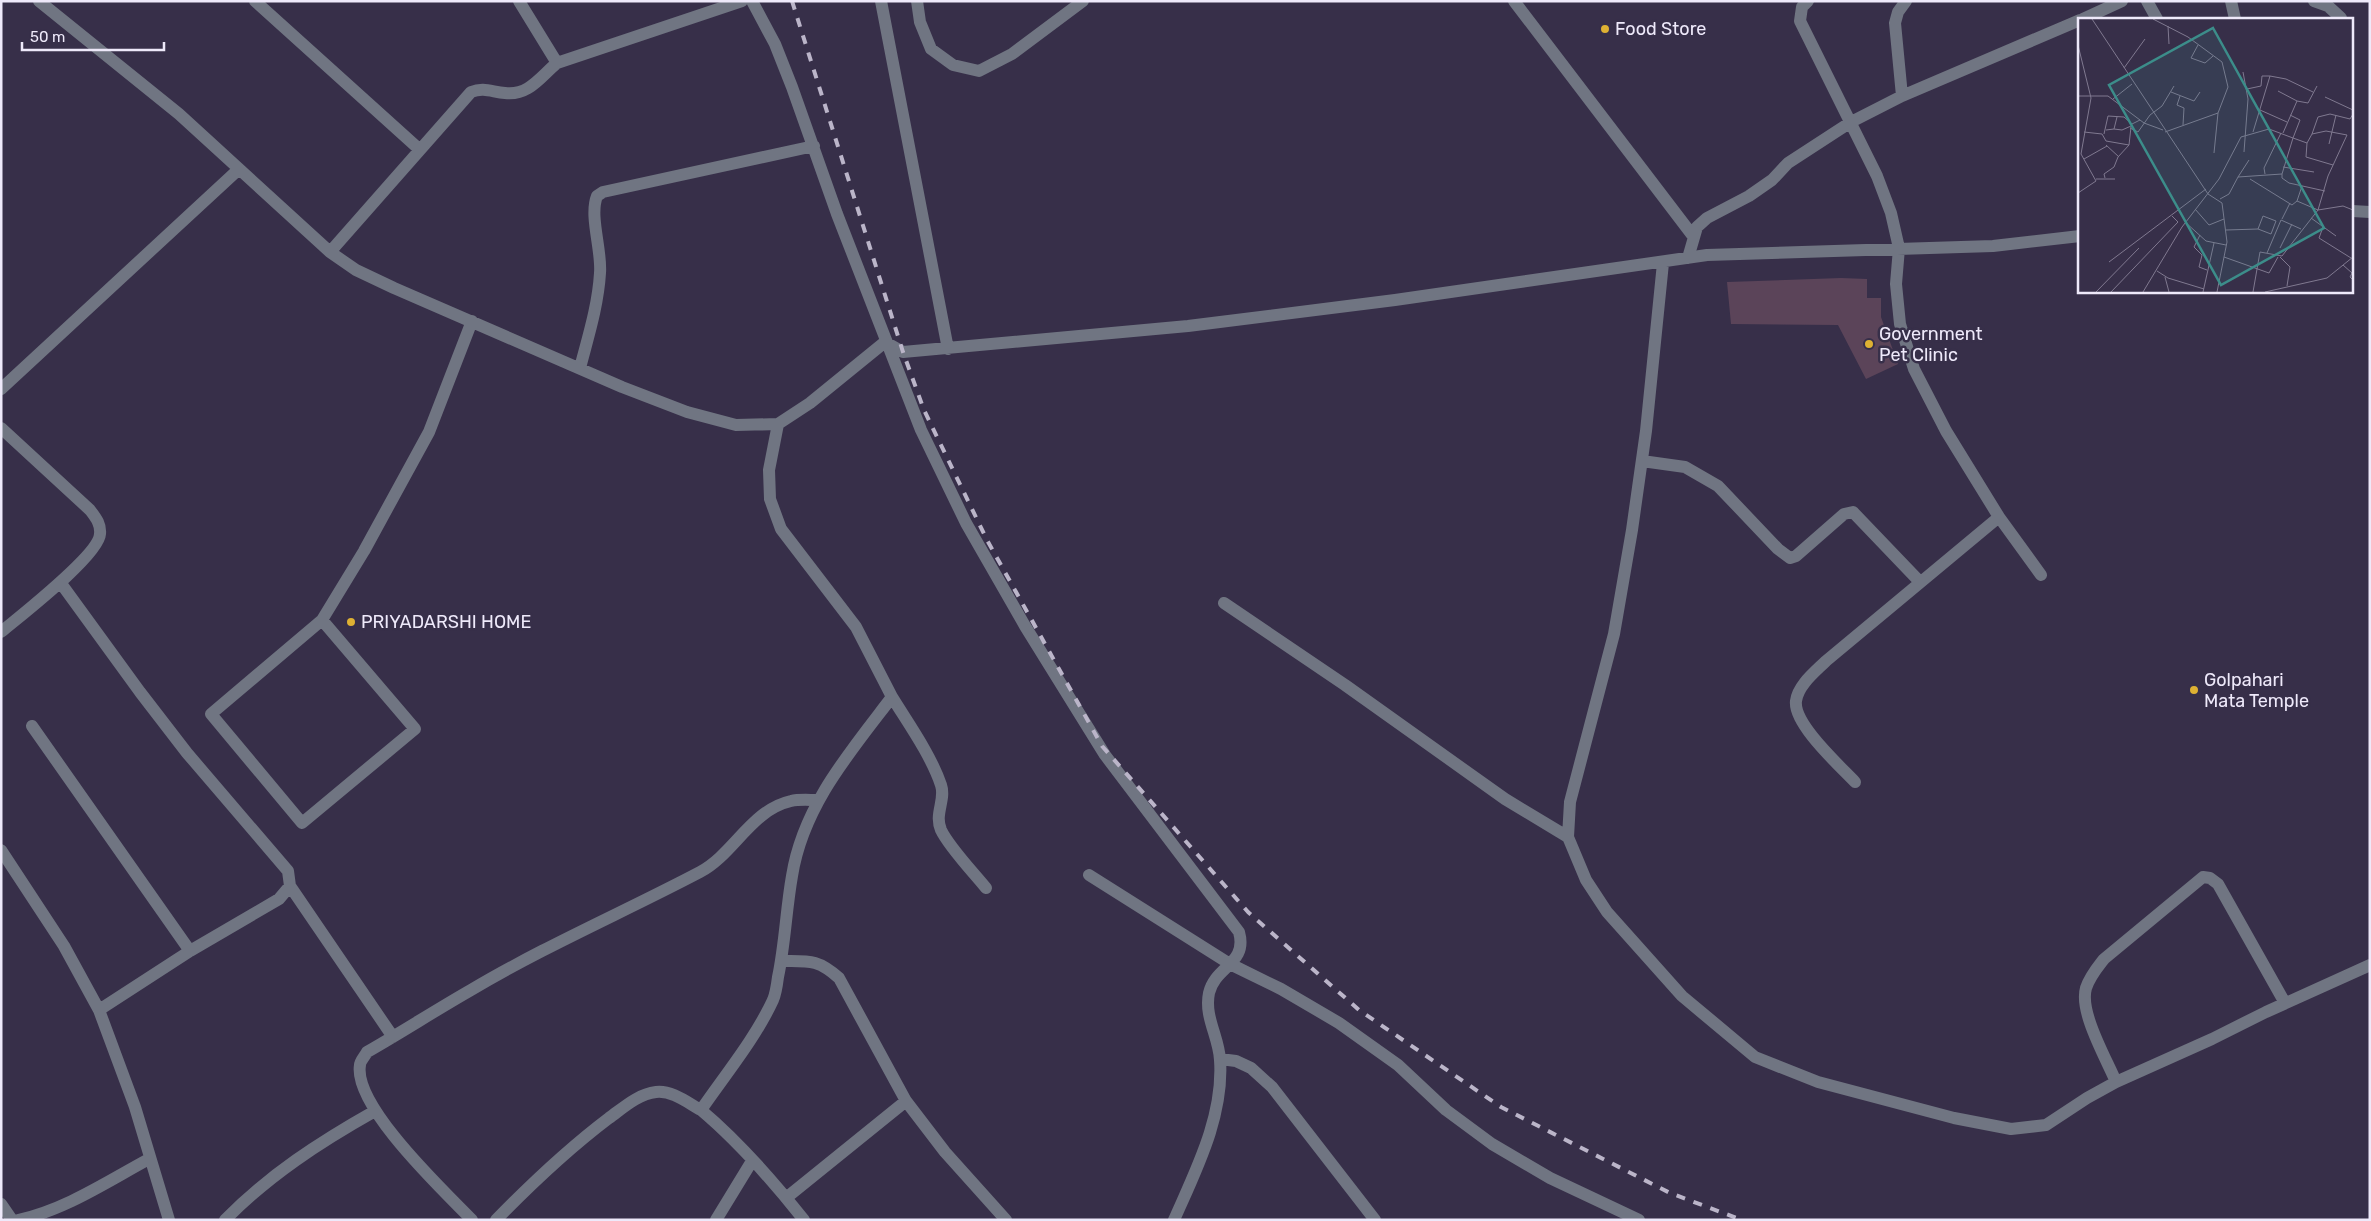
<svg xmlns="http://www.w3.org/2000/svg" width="2371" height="1221" viewBox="0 0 2371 1221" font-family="Rubik,sans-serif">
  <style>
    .building { fill: #5b4459 }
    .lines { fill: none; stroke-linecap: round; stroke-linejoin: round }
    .minor { stroke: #707582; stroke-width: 12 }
    .rail { stroke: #bbb5c9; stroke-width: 4; stroke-dasharray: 9 9; stroke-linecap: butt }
    .poi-dot { fill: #deb133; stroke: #372f49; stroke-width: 2 }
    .labels { text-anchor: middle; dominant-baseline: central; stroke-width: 5; stroke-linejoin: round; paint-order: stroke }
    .poi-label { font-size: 18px; fill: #eee9fa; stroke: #372f49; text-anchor: start }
    .inset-road { fill: none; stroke: #807990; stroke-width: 1 }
    .view { fill: #3c8d8a; fill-opacity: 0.15; stroke: #3c8d8a; stroke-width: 2.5 }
    .inset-edge { fill: none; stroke: #eee9fa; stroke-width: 2.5 }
  </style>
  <rect width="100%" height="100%" fill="#372f49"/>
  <path class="building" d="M 1841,278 L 1867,279 L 1867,298 L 1881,298 L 1881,317 L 1898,364 L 1866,379 L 1838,325 L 1731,324 L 1727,282 Z"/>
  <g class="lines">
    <path class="minor" d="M 39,1 L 179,114 L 330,252 L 356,270 L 394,288 L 622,387 L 687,412 L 736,425 L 778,424 L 810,403 L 885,342 L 903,352 L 1188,326 L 1395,300 L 1707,255 L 1993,246 L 2080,236
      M 255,1 L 419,149
      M 519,1 L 557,63
      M 752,1 L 775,44 L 792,87 L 837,214 L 921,430 L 966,523 L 1025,626 L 1105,755 L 1239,932 C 1248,964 1215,966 1209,993 C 1204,1017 1219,1037 1220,1060 C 1224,1116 1196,1170 1174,1220
      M 881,1 L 948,349
      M 917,1 L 920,22 L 931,49 L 953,65 L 979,71 L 1012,54 L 1083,1
      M 1514,1 L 1693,236
      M 1808,1 L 1802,7 L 1800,21 L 1877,176 L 1891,213 L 1899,248 L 1896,284 L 1900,324 L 1914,369 L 1946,431 L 1999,517 L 2041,575
      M 2147,1 L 2157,19
      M 2231,1 L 2235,19
      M 2314,1 L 2328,6 L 2341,18
      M 2083,19 L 2122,1
      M 1902,96 L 1895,23 L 1898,12 L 1906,1
      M 2352,211 L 2370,212
      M 330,252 L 471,92 C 484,87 492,92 505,93 C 529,96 541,76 557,63 L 742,1
      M 1688,258 L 1697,227 L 1707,218 L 1749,196 L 1772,180 L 1788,163 L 1851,122 L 1902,96 L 2080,20
      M 580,368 C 588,337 598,306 600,273 C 602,250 589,216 597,196 L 603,192 L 814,146
      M 1,389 L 239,169
      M 778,424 L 769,470 L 770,499 L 781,529 L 856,627 L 892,697 C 850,752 803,806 792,876 C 786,910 785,944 778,977 C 777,985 776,993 773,1000 C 755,1039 725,1075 701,1110 C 739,1142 773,1181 804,1220
      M 1,428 L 90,510 C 96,518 101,524 100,534 C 99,555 20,616 1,632
      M 1642,461 L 1685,467 L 1718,486 L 1778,549 L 1790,558 L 1796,556 L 1844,514 L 1853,512 L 1920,582
      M 60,582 L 140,692 L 187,753 L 288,871 L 290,886 L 279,899 L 190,951 L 99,1010
      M 1224,603 L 1345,685 L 1505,799 L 1568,837 L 1586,880 L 1607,912 L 1682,996 L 1755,1057 L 1818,1082 L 1954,1118 L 2011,1129 L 2046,1125 L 2087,1098 L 2116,1082 L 2212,1039 L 2266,1012 L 2370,965
      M 322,620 L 211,714 L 302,823 L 415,729 L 322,620 L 364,551 L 429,432 L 472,321
      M 892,697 C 908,723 931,755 941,785 C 946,800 934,814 941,830 C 949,847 973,872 986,888
      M 32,726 L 190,951
      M 1855,782 C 1840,766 1793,724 1796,701 C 1798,685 1815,672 1826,661 L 1999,517
      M 1568,837 L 1570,802 L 1614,634 L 1632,530 L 1646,431 L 1663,263
      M 1,850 L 64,946 L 99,1010 L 135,1107 L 169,1220
      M 1089,875 L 1230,964 L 1281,989 L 1339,1023 L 1398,1065 L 1446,1110 L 1492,1144 L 1550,1178 L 1639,1220
      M 290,886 L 393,1037
      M 782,961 C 809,961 818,959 839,978 L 906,1101 L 945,1152 L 1006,1220
      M 1220,1059 L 1236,1061 L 1251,1068 L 1272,1087 L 1375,1220
      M 2116,1082 C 2106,1058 2079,1012 2086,988 C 2090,976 2097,968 2104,959 L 2203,877 L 2210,878 L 2218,884 L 2285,1003
      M 786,1198 L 906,1101
      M 1,1204 L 12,1220
      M 18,1220 C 65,1210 108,1181 149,1159
      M 225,1220 C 269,1175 320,1142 375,1111
      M 472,1220 C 444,1191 353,1106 360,1065 C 360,1061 365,1056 367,1052 C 402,1032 436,1010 471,990 C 545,946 624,912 700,872 C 734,854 751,810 791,801 C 799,799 809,800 817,800
      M 496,1220 C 532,1183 568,1149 609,1118 C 623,1108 638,1094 656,1092 C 672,1090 688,1103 701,1110
      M 716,1220 L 752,1161"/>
    <path class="rail" d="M 792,1 L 903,352 L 924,410 L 987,540 L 1102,746 L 1248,912 L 1359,1010 L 1501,1107 L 1670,1193 L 1742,1220"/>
  </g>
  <g class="poi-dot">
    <circle cx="1605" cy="29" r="5"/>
    <circle cx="1869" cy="344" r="5"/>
    <circle cx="351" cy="622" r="5"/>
    <circle cx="2194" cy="690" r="5"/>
  </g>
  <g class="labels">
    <g class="poi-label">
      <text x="1615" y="29">Food Store</text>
      <text x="1879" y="334">Government<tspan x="1879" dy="21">Pet Clinic</tspan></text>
      <text x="361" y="622">PRIYADARSHI HOME</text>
      <text x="2204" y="680">Golpahari<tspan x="2204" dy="21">Mata Temple</tspan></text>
    </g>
  </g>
  <g transform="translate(2078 18)">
    <rect width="275" height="275" fill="#372f49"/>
    <path class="inset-road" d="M 14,1 L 130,176 L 144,185 L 149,224 L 139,274M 75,1 L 110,19 L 144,44 L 150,69 L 140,95 L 136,135M 90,8 L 91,26M 0,27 L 13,80 L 3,136 L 18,163 L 0,175M 120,27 L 113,40 L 127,45 L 135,38M 46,50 L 67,21M 165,54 L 170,81 L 166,134M 169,71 L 183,68 L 184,58 L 192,58M 200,73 L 219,83M 93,74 L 116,83 L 122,74M 0,78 L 30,78 L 66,105 L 85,112M 102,78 L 99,87 L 106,90 L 105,107M 247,79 L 275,92M 35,81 L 54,66M 182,92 L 209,104M 52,110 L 60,114 L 72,97 L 84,88 L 96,68M 36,111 L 44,112 L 53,108M 28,112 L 36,111 L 39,99M 6,114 L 24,116 L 28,123 L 51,127 L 40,139 L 36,149 L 26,156 L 27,160M 87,114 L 140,95M 175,114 L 192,58 L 208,61 L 235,74M 205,115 L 219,83 L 230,85 L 239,68M 26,116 L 30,98 L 46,99 L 54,106 L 62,102M 234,116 L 240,99 L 252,96 L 272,101 L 275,96M 229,125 L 228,139 L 255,147M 251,126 L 258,97M 28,127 L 41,139M 51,127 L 53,109M 6,141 L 29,128M 205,149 L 236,154M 187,156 L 186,150 L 203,115M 204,156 L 204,160 L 211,165 L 247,173M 160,159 L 171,142M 18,161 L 37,161M 172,161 L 214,187 L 219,183 L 224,168M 142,181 L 151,176 L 160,159 L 204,156 L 215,120 L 229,125 L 234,116 L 248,113 L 269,117 L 250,158 L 240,192 L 265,188 L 275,192M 117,191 L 131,207 L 146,201M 233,200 L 258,218M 204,201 L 212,185M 107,204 L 128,223 L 148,227M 245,209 L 241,220 L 273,240M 148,212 L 180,211 L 185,198 L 198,203 L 193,216 L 180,211M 122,217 L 116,229 L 124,237 L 121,249 L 129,252M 202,230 L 214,206M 189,235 L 203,202 L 223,211M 146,239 L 191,255 L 200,239M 202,239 L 212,249 L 209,268M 31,244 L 128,171M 265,247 L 274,255 L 272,259 L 275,262M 79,253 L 90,260 L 126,271M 87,259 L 91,274M 18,274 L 61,230M 33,274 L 100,204 L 94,198M 65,274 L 104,209 L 141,161 L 163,119 L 191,111 L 215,120 L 222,102 L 212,97M 125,274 L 136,225M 175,274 L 182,234 L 204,238 L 240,192 L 219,183M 187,274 L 249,260 L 275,239"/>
    <path class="view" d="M 135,10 L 246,210 L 143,267 L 31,67 Z"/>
    <rect width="275" height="275" class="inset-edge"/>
  </g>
  <rect width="2371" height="1221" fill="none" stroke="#eee9fa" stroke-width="5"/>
  <path d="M22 42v8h142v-8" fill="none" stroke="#eee9fa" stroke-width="2.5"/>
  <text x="30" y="42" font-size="15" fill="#eee9fa" stroke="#372f49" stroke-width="4" paint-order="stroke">50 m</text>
</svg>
